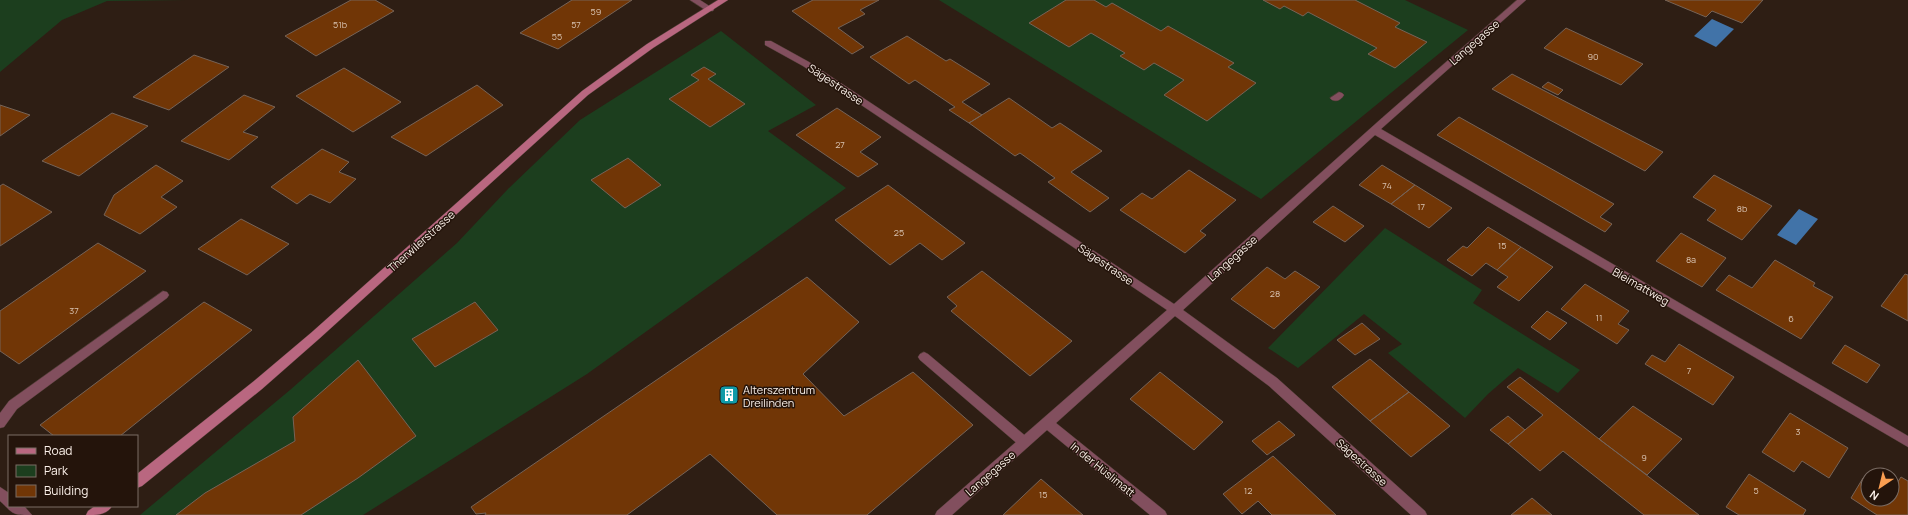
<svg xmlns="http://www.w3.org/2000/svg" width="1908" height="515" viewBox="0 0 1908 515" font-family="Manrope,sans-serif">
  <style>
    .green { fill: #1c3e1e }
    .water { fill: #4173a8 }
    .building { fill: #713606; stroke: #766357 }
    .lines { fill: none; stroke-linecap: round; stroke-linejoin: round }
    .service-casing { stroke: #4b3b32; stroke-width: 1 }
    .minor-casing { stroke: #4b3b32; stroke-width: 1 }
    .secondary-casing { stroke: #4b3b32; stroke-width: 1 }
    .service { fill: #824f5e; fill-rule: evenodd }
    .minor { fill: #824f5e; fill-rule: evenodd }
    .secondary { fill: #b96780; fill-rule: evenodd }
    .labels { text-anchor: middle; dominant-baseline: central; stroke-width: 3; stroke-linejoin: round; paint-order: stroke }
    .number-label { font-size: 9px; fill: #d8c2b0 }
    .street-label { font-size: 11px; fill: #fbf0e9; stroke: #24140b }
    .poi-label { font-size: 11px; fill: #fbf0e9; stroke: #24140b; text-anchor: start }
  </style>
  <rect width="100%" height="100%" fill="#2e1e14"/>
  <path class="green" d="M 0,0 L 186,0 L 107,1 L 62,20 L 0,72 Z
    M 939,0 L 1405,0 L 1468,30 L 1261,199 Z
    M 721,31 L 816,105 L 768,131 L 846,188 L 587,374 L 363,515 L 140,515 L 290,390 L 457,243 L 508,189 L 580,120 Z
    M 1385,228 L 1482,290 L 1473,303 L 1580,370 L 1558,393 L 1518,368 L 1488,394 L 1465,418 L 1388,353 L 1402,344 L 1364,314 L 1298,368 L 1268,348 Z"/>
  <path class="water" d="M 1712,19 L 1734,29 L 1716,47 L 1694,36 Z
    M 1799,209 L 1818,219 L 1796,245 L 1777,235 Z"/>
  <path class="building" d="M 351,0 L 375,0 L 394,11 L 316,56 L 285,36 Z
    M 572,0 L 632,0 L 558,49 L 520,33 Z
    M 813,0 L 879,0 L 860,10 L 865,14 L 838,28 L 864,47 L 852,54 L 792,11 Z
    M 1066,0 L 1094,0 L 1106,7 L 1112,3 L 1161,31 L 1168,26 L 1234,63 L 1228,67 L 1256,83 L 1207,121 L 1164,95 L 1184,80 L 1154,63 L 1144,70 L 1120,56 L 1125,53 L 1091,33 L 1069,47 L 1029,23 Z
    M 1263,0 L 1355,0 L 1400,23 L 1395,27 L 1427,42 L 1395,68 L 1368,54 L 1377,48 L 1308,12 L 1303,16 L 1284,6 L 1280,9 Z
    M 1665,0 L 1763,0 L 1742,23 L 1712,11 L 1706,17 Z
    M 1566,28 L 1643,64 L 1621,85 L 1544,48 Z
    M 907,36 L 946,61 L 950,59 L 990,84 L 962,102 L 982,115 L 969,123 L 949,110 L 955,107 L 915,80 L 909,84 L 870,57 Z
    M 194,55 L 229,67 L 169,110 L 133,97 Z
    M 704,67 L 716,74 L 708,79 L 745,104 L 710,127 L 669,99 L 699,80 L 691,75 Z
    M 344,68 L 401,102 L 353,132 L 296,96 Z
    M 1512,74 L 1663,152 L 1645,171 L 1492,89 Z
    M 1548,82 L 1563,90 L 1558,95 L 1542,87 Z
    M 477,85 L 503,105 L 426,156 L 391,137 Z
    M 244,95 L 275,107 L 243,132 L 258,137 L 229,160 L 181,141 Z
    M 1009,98 L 1052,128 L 1060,123 L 1102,151 L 1071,172 L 1109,198 L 1090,212 L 1048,182 L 1055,178 L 1020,153 L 1015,156 L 969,123 Z
    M 0,105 L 30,115 L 0,136 Z
    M 837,108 L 881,137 L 860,152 L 878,164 L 858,177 L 796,135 Z
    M 112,113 L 148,126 L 79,176 L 42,161 Z
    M 1459,117 L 1614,204 L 1600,217 L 1612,224 L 1605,232 L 1437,135 Z
    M 322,149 L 349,162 L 339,172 L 356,179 L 330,203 L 310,194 L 297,204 L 271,187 Z
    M 628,158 L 661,185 L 625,208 L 591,180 Z
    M 156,165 L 183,181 L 161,197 L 177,207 L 140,234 L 104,215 L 114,195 Z
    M 1382,165 L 1415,185 L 1391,204 L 1359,185 Z
    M 1189,170 L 1236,200 L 1200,231 L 1206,235 L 1185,253 L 1120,210 L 1142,193 L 1152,199 Z
    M 1714,175 L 1772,206 L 1742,240 L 1707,220 L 1716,210 L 1693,197 Z
    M 3,184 L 52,212 L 0,246 L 0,186 Z
    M 888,185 L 965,243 L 942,260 L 920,243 L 890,265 L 835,220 Z
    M 1415,185 L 1452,208 L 1429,228 L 1391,204 Z
    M 1333,206 L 1364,226 L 1345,242 L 1313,222 Z
    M 241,219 L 289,244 L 247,275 L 198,249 Z
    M 1488,227 L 1521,247 L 1497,270 L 1486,263 L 1472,276 L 1447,260 L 1463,246 L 1467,248 Z
    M 1681,233 L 1726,258 L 1702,287 L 1656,261 Z
    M 98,243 L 146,271 L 19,364 L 0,351 L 0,311 Z
    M 1521,247 L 1553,267 L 1519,301 L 1497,287 L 1508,277 L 1497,270 Z
    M 1775,260 L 1815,283 L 1813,286 L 1833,297 L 1801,339 L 1716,290 L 1729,275 L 1752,288 Z
    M 1267,267 L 1285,279 L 1295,271 L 1320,287 L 1274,329 L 1231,299 Z
    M 982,271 L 1072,341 L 1030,376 L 951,311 L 957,306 L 947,297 Z
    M 1905,274 L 1908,275 L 1908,321 L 1881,306 Z
    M 807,277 L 859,322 L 803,374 L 844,416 L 913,372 L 973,425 L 867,515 L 777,515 L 710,454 L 627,515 L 485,515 L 486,513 L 476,514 L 471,507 Z
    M 1585,284 L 1629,311 L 1618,324 L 1629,330 L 1617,344 L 1561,309 Z
    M 204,302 L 252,330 L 120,436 L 54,436 L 40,425 Z
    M 475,302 L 498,330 L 435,367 L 412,339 Z
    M 1547,311 L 1567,323 L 1550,340 L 1531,327 Z
    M 1362,323 L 1380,339 L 1355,355 L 1337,340 Z
    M 1679,344 L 1734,377 L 1713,405 L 1645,364 L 1652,355 L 1665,362 Z
    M 1845,345 L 1880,365 L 1867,383 L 1832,363 Z
    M 1370,359 L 1409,392 L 1370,421 L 1332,387 Z
    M 358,360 L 416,436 L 358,478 L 301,515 L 176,515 L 205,493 L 295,441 L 293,417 Z
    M 1160,372 L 1223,422 L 1194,450 L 1130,399 Z
    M 1520,377 L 1599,439 L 1699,515 L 1644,515 L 1563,451 L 1540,471 L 1508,444 L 1543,415 L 1507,387 Z
    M 1409,392 L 1450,426 L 1411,457 L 1370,421 Z
    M 1633,406 L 1682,439 L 1647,475 L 1599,439 Z
    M 1790,413 L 1848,448 L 1829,478 L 1802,461 L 1794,472 L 1762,452 Z
    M 1508,416 L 1525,430 L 1508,444 L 1490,430 Z
    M 1279,421 L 1295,435 L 1267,455 L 1252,441 Z
    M 1273,456 L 1336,515 L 1272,515 L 1258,501 L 1242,514 L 1223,494 Z
    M 1749,474 L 1806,510 L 1803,515 L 1739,515 L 1726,507 Z
    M 1901,477 L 1908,481 L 1908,515 L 1877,515 L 1851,498 L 1863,478 L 1868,481 L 1868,499 L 1892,499 L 1892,491 Z
    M 1041,479 L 1083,515 L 1003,515 Z
    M 1532,498 L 1552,515 L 1511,515 Z"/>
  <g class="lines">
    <g class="service-casing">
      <path id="service" d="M 1339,92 L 1342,93 L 1344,95 C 1341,100 1337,102 1332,100 L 1330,98 Z
        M 163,291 L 167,292 L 169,295 L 167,298 L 17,409 L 4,427 L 0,428 L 0,413 L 9,401 Z
        M 924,352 L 928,354 L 1028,438 L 1030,442 L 1028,446 L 1024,447 L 1020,446 L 920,360 L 918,357 L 920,354 Z
        M 0,487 L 9,493 L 9,506 L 24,506 L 32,515 C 11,515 14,514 0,501 Z"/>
    </g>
    <g class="minor-casing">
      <path id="minor" d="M 690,0 L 700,0 L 714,9 L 713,11 L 707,11 Z
        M 1517,0 L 1526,0 L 1381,129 L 1908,436 L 1908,447 L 1375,135 L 1183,310 L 1277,378 L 1425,511 L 1427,515 L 1411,515 L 1269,386 L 1175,316 L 1056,423 L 1165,511 L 1167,515 L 1150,515 L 1047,430 L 952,515 L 935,515 L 937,511 L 1167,310 L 803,66 L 765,45 L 765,41 L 771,41 L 809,62 L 1174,304 L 1382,118 Z"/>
    </g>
    <g class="secondary-casing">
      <path id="secondary" d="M 718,0 L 728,0 L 653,48 L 588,95 L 320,338 L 262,389 L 142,486 L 137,488 L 137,474 L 254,381 L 312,332 L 582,91 L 647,44 Z
        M 95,506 L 112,506 C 107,515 97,515 86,515 L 88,511 Z"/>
    </g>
    <use href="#service" class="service"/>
    <use href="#minor" class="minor"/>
    <use href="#secondary" class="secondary"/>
  </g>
  <defs>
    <g id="building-square" transform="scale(1)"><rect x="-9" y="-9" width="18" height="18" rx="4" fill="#0f9aa8" stroke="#24140b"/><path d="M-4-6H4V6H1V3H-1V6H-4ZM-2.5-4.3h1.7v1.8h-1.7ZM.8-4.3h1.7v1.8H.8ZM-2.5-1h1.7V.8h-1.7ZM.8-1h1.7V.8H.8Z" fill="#fff"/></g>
  </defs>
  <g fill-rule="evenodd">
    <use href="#building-square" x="729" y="395"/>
  </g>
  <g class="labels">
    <g class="number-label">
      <text x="596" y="11">59</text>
      <text x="340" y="24">51b</text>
      <text x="576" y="24">57</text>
      <text x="557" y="36">55</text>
      <text x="1593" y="56">90</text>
      <text x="840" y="144">27</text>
      <text x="1387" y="185">74</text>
      <text x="1421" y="206">17</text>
      <text x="1742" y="208">8b</text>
      <text x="899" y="232">25</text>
      <text x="1502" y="245">15</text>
      <text x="1691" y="259">8a</text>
      <text x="1275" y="293">28</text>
      <text x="74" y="310">37</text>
      <text x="1599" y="317">11</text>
      <text x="1791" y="318">6</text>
      <text x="1689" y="370">7</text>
      <text x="1798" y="431">3</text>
      <text x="1644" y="457">9</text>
      <text x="1248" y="490">12</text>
      <text x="1756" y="490">5</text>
      <text x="1043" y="494">15</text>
    </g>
    <g class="street-label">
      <text transform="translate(1474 42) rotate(-41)">Langegasse</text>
      <text transform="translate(836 84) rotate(34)">Sägestrasse</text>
      <text transform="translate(421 241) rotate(-42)">Therwilerstrasse</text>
      <text transform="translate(1232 258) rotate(-42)">Langegasse</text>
      <text transform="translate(1106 264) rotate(34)">Sägestrasse</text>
      <text transform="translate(1641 286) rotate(30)">Bleimattweg</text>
      <text transform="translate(1362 462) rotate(42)">Sägestrasse</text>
      <text transform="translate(1103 469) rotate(39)">In der Hüslimatt</text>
      <text transform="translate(990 473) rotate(-41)">Langegasse</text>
    </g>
    <g class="poi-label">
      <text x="743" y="389">Alterszentrum<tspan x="743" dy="13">Dreilinden</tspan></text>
    </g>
  </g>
  <rect x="8" y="435" width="130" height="72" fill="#24140b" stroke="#7a6c64"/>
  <rect x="16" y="448" width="20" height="6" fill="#b96780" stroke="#7a6c64"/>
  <text x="44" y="455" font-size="12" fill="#fbf0e9">Road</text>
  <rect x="16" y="465" width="20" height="12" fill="#1c3e1e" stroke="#7a6c64"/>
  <text x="44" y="475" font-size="12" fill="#fbf0e9">Park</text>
  <rect x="16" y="485" width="20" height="12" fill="#713606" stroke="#7a6c64"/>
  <text x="44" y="495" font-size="12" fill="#fbf0e9">Building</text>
  <g transform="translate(1880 487) rotate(215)"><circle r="19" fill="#24140b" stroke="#7a6c64"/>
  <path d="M0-3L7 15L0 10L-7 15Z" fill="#fb9e51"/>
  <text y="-6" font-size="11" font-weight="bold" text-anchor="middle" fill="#fbf0e9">N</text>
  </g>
</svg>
